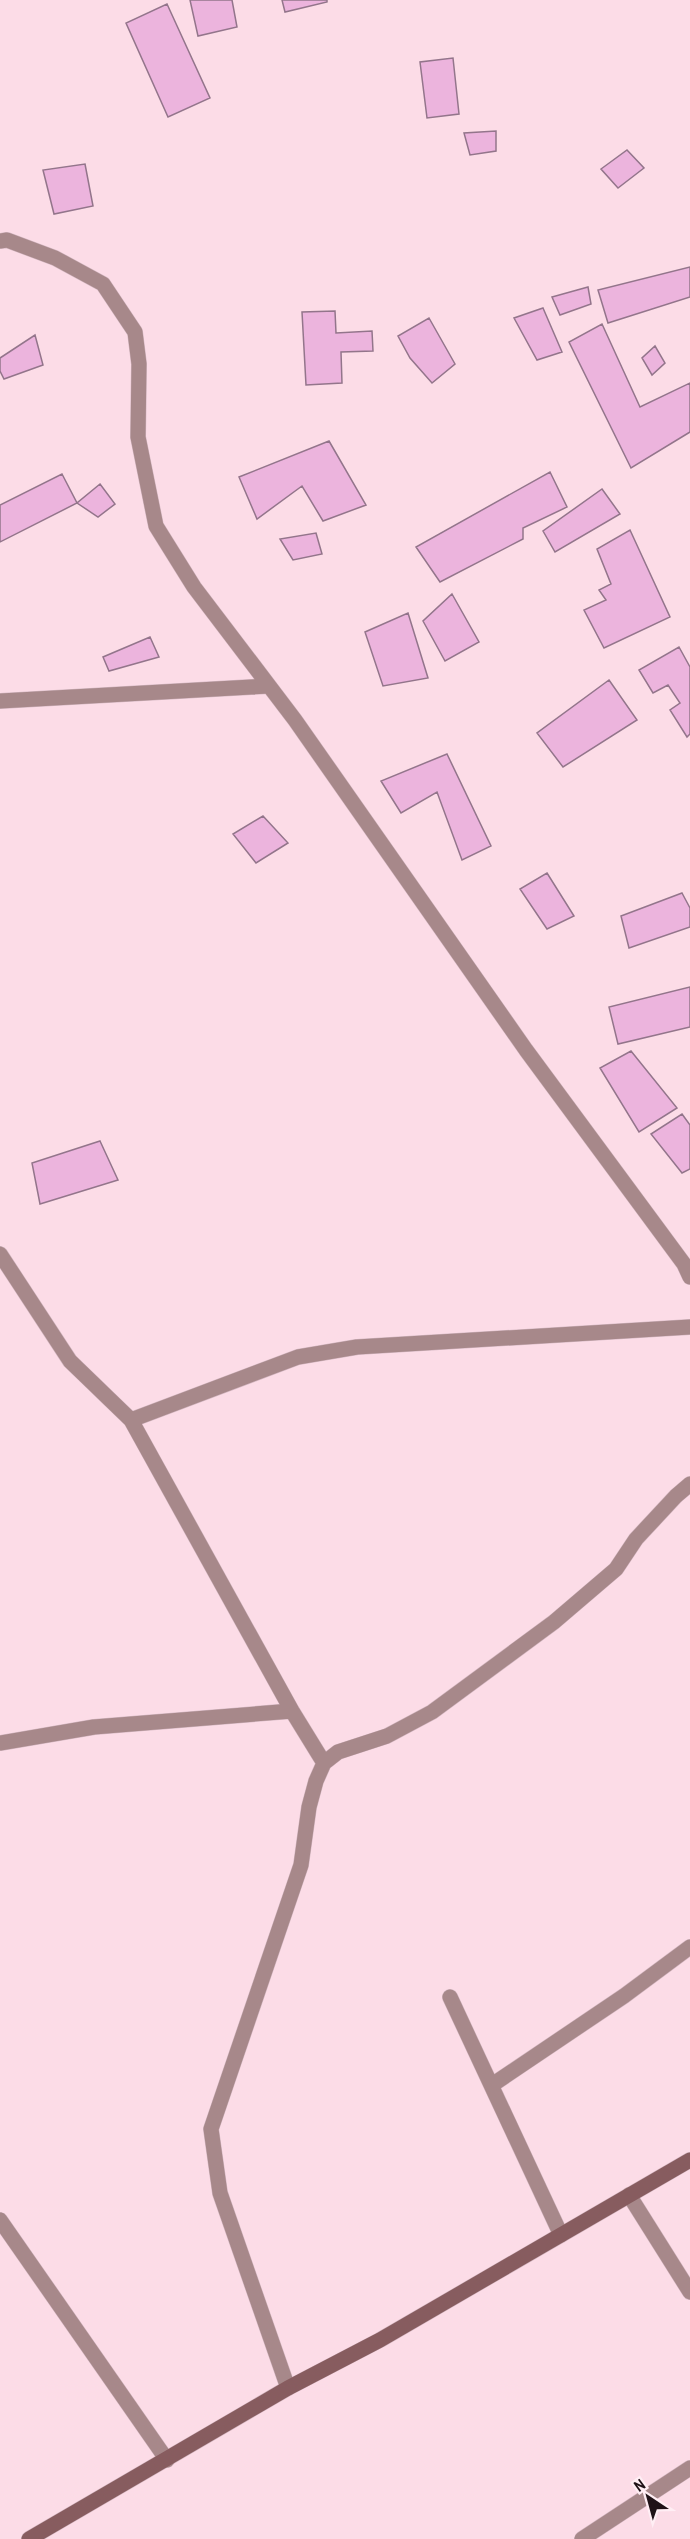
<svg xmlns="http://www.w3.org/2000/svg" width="690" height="2539" viewBox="0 0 690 2539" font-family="'Archivo Narrow',sans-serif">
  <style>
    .building { fill: #ecb4dd; stroke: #93758b; stroke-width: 1.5 }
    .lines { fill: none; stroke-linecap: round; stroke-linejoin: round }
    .street-casing { stroke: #d4b8c2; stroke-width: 16 }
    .secondary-casing { stroke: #d4b8c2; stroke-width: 16 }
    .street { stroke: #a7888a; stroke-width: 15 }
    .secondary { stroke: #875c5f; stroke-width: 15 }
  </style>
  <rect width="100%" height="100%" fill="#fcdce7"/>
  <path class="building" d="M 190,0 L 232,0 L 237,27 L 198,36 Z
    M 282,0 L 327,0 L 327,2 L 285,12 Z
    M 167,4 L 210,98 L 168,117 L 126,23 Z
    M 453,58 L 459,114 L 427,118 L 420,62 Z
    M 496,131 L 496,151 L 470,155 L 464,133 Z
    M 627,150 L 644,168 L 618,188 L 601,169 Z
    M 85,164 L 93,206 L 54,214 L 43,170 Z
    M 690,267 L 690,297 L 608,323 L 598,290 Z
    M 588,287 L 591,304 L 560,315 L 552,297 Z
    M 543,308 L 562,352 L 537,360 L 514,318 Z
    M 335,311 L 336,333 L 372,331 L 373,351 L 341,352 L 342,383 L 306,385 L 302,312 Z
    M 429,318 L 455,364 L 432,383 L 410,358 L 398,336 Z
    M 602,324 L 640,407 L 690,383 L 690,432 L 631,468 L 569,342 Z
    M 35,335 L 43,365 L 4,379 L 0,371 L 0,358 Z
    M 655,346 L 665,363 L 652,375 L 642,358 Z
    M 329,441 L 366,505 L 323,521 L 302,486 L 257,519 L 239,477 Z
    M 550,472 L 567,507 L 523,528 L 523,539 L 440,582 L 416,547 Z
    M 62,474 L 77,503 L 0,542 L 0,505 Z
    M 100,484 L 115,504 L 98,517 L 77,503 Z
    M 602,489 L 620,514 L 555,552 L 543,531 Z
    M 630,530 L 670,617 L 604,648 L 584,610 L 606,600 L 599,590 L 611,584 L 597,549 Z
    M 316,533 L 322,554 L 293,560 L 280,539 Z
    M 452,594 L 479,642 L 445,661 L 423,621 Z
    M 408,613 L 428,678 L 383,686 L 365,632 Z
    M 150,637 L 159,657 L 109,671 L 103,657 Z
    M 679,647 L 690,667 L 690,734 L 687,737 L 670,710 L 680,703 L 668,685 L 653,693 L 639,670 Z
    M 609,680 L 637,720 L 563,767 L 537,733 Z
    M 447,754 L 491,846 L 462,860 L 437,792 L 401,813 L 381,781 Z
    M 263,816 L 288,843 L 256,863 L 233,834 Z
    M 547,873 L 574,916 L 547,929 L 520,889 Z
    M 682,893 L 690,908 L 690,927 L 629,948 L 621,916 Z
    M 690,987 L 690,1027 L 618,1044 L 609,1007 Z
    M 631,1051 L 677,1108 L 639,1132 L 600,1068 Z
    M 682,1114 L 690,1125 L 690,1169 L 682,1173 L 651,1134 Z
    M 100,1141 L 118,1180 L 40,1204 L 32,1163 Z"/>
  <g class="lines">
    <g class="street-casing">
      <path id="street" d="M 0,241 L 7,240 L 55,258 L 103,284 L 135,332 L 139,364 L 138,437 L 156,526 L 194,587 L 295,720 L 526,1050 L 684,1264 L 690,1277
        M 0,701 L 269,686
        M 0,1254 L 70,1361 L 131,1420 L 292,1711 L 324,1763
        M 131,1420 L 298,1357 L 357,1347 L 690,1327
        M 0,1743 L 94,1727 L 292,1711
        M 450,1997 L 561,2235
        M 492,2085 L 624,1996 L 690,1947
        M 629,2195 L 690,2292
        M 0,2220 L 167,2460
        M 288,2388 L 220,2193 L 211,2129 L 301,1865 L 309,1807 L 316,1781 L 324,1763 L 338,1752 L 387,1736 L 432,1712 L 554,1622 L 616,1569 L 636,1539 L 676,1496 L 690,1484
        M 582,2539 L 690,2468"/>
    </g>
    <g class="secondary-casing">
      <path id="secondary" d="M 29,2539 L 288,2388 L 380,2340 L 690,2160"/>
    </g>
    <use href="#street" class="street"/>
    <use href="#secondary" class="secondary"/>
  </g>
  <g transform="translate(648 2497) rotate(324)" stroke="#ffeef4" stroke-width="4.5" paint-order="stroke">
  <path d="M0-4.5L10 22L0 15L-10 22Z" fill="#1f1217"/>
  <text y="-9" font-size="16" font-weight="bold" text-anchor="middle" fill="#1f1217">N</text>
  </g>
</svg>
